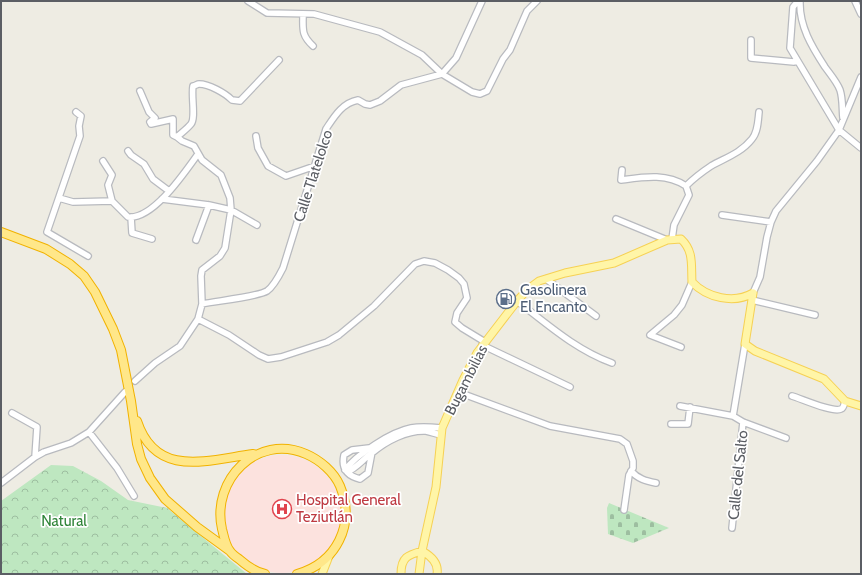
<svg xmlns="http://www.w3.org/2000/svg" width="862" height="575" viewBox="0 0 862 575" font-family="Cabin,sans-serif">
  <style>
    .medical { fill: #fce2de }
    .forest { fill: url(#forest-crowns) }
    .cemetery { fill: url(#cemetery-stones) }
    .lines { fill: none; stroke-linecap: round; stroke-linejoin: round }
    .minor-casing { stroke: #b8babf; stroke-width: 8 }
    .major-casing { stroke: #f6d154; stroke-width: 9 }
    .highway-casing { stroke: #f1b200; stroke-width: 10 }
    .minor { stroke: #fff; stroke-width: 5.5 }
    .major { stroke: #fff5a7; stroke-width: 7 }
    .highway { stroke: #ffe789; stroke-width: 8 }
    .labels { text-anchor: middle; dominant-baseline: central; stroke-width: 3.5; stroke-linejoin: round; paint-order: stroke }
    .street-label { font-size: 15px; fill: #5b5e64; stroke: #fff }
    .service-label { font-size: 15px; fill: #4e5e75; stroke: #fff; text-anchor: start }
    .health-label { font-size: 15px; fill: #be3a42; stroke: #fff; text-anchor: start }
    .park-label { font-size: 15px; fill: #31853a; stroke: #fff }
  </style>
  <defs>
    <pattern id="forest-crowns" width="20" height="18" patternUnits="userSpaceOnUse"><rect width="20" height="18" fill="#bee7c0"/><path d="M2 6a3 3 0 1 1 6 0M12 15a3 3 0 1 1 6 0" fill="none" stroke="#9dbea0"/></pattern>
    <pattern id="cemetery-stones" width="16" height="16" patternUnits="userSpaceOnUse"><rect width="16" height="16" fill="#bee7c0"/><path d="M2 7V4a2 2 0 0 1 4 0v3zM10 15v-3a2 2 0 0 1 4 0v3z" fill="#9dbea0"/></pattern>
  </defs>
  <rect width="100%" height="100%" fill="#eeece3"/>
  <path class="medical" d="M223 514a59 59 0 1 1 118 0a59 59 0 1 1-118 0Z"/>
  <path class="forest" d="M 51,465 L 73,466 L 101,481 L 128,500 L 167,508 L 247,574 L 1,574 L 1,501 Z"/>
  <path class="cemetery" d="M 609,503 L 669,528 L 633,543 L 608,534 L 607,508 Z"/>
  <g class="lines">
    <g class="minor-casing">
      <path id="minor" d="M 248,1 L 267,13 L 314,14 L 380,32 L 422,55 L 442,74 L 472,92 L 480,94 L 487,91 L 503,59 L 510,50 L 527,11 L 537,1
        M 798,1 L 793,7 L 790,48 L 839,130 L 861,148
        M 800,1 C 799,26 812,47 825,67 C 830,74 837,82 840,90 C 843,99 842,110 843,118
        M 855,1 L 861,14
        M 303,14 C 303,29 301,35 313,46
        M 751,40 L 751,58 L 794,62 L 797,61
        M 442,74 L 456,58 L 482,1
        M 140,91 L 149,112 L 155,118 L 150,122
        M 76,112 L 81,116 L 79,126 L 80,136 L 47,232 L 88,256
        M 150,122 L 151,124 L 173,119 L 173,135 L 177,137
        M 256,136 L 258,148 L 268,166 L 286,176 L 315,166
        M 128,151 L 131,155 L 144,164 L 153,179 L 169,191
        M 103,161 L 112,175 L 108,185 L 112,201
        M 622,170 L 621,180 C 644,177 666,173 686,186
        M 686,186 C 693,179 702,172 711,166 C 725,158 741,153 752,139 C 758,132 758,121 759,112
        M 59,198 L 73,202 L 112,201 L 128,217 C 153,220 185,172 198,154
        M 162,199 L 209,205 L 231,210 L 257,225
        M 722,215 L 771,222
        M 131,217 L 132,233 L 152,239
        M 616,219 L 667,240
        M 672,239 L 674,225 L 689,195 L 686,186
        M 196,240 L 209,205
        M 546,279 L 596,316
        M 753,293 L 760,277 L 767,237 L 771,222 L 776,211 L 817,161 L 839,130 L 861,77
        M 752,300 L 815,315
        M 517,301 C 547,324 576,350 612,363
        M 202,304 C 216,301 257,297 267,291 C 274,286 279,276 283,268 L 326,129 C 334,117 342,103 358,100 L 365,104 L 370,105 L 380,101 L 401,85 L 442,74
        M 198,319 L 229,335 L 259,355 L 268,359 L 281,357 L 327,342 L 339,335 L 374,306 L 415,264 L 424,261 L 435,263 L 448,270 L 459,278 L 464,284 L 467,298 L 457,313 L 455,322 L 462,328 L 485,342
        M 482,345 L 570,387
        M 681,347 L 650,335 L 674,315 L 682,305 L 692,282
        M 135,381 L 155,363 L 180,346 L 198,319 L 202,304 L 201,276 L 202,270 L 220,256 L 225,248 L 231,210 L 230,198 L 221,175 L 202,160 L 194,146 L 182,141 L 177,137 C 181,133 187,129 191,124 C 196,118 191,96 193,86 C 195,86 197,84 199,84 C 209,84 225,93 232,100 L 240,101 L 279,60
        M 458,392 L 550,426 L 620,439 L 627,444 L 633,461 L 633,468 L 629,475 L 624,510
        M 792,396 C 802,399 833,413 841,409 C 844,408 844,404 845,401
        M 680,406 L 733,416 L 743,422 L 786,438
        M 12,413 L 37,427 L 35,457
        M 733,416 L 745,344
        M 671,424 L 688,424 L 690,407
        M 89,432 L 117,468 L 134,496
        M 369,448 L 352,450 L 344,455 C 341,469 348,476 360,479 L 368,473 L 372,452
        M 345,470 C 357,454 391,432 411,428 C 421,426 431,427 442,428
        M 631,471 C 638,479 646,481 656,483
        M 347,472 C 357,468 363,459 372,453 C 386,441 407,430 426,431 C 431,432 436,434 441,435
        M 1,483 L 35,457 L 44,452 L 71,443 L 89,432 L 125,392
        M 732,528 L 743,422"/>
    </g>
    <g class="major-casing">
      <path id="major" d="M 753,293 L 745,344 L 755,351 L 824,379 L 845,401 L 861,406
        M 322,574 L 329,556
        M 401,574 C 401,557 408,555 422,551 C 431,556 439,563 437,574
        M 419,574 L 422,551 L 436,487 L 442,428 L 463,380 L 477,353 L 517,301 L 527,290 L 539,281 L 565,273 L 614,263 L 667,240 L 681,239 C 694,251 691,265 692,282 C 707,298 734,304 753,293"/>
    </g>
    <g class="highway-casing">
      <path id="highway" d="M 1,232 L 46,249 L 70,264 L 84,276 L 95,292 L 113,329 L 121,350 L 131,401 L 137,444 L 141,459 L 150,478 L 165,499 L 197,527 L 230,551
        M 137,421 C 156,479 208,460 253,454
        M 265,574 C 255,572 247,566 239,559 C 236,557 232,554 230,551 C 225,545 224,536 222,529 C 211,480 257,433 306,454 C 320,460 334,472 340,486 C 356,525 336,563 297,574"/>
    </g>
    <use href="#minor" class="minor"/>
    <use href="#major" class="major"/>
    <use href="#highway" class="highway"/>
  </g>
  <defs>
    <g id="fuel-ring" transform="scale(1)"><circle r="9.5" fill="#fff" stroke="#5c6f8a" stroke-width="1.5"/><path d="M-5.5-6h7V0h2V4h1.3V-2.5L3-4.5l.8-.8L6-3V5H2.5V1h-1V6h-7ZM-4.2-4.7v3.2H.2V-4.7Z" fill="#5c6f8a"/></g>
    <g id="hospital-ring" transform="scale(1)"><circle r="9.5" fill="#fff" stroke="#e0444e" stroke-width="1.5"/><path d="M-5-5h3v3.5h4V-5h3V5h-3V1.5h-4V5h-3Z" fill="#e0444e"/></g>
  </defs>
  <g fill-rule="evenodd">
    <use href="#fuel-ring" x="506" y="299"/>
    <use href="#hospital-ring" x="282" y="509"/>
  </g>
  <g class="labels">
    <g class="street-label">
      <text transform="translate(313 176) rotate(-72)">Calle Tlatelolco</text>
      <text transform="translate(466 380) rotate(-63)">Bugambilias</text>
      <text transform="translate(738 475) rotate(-84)">Calle del Salto</text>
    </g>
    <g class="service-label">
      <text x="520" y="290">Gasolinera<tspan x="520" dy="17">El Encanto</tspan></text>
    </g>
    <g class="health-label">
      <text x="296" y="500">Hospital General<tspan x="296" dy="17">Teziutlán</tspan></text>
    </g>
    <g class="park-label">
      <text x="64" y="521">Natural</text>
    </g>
  </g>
  <rect width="862" height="575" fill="none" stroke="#5b5e64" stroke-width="4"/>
</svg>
